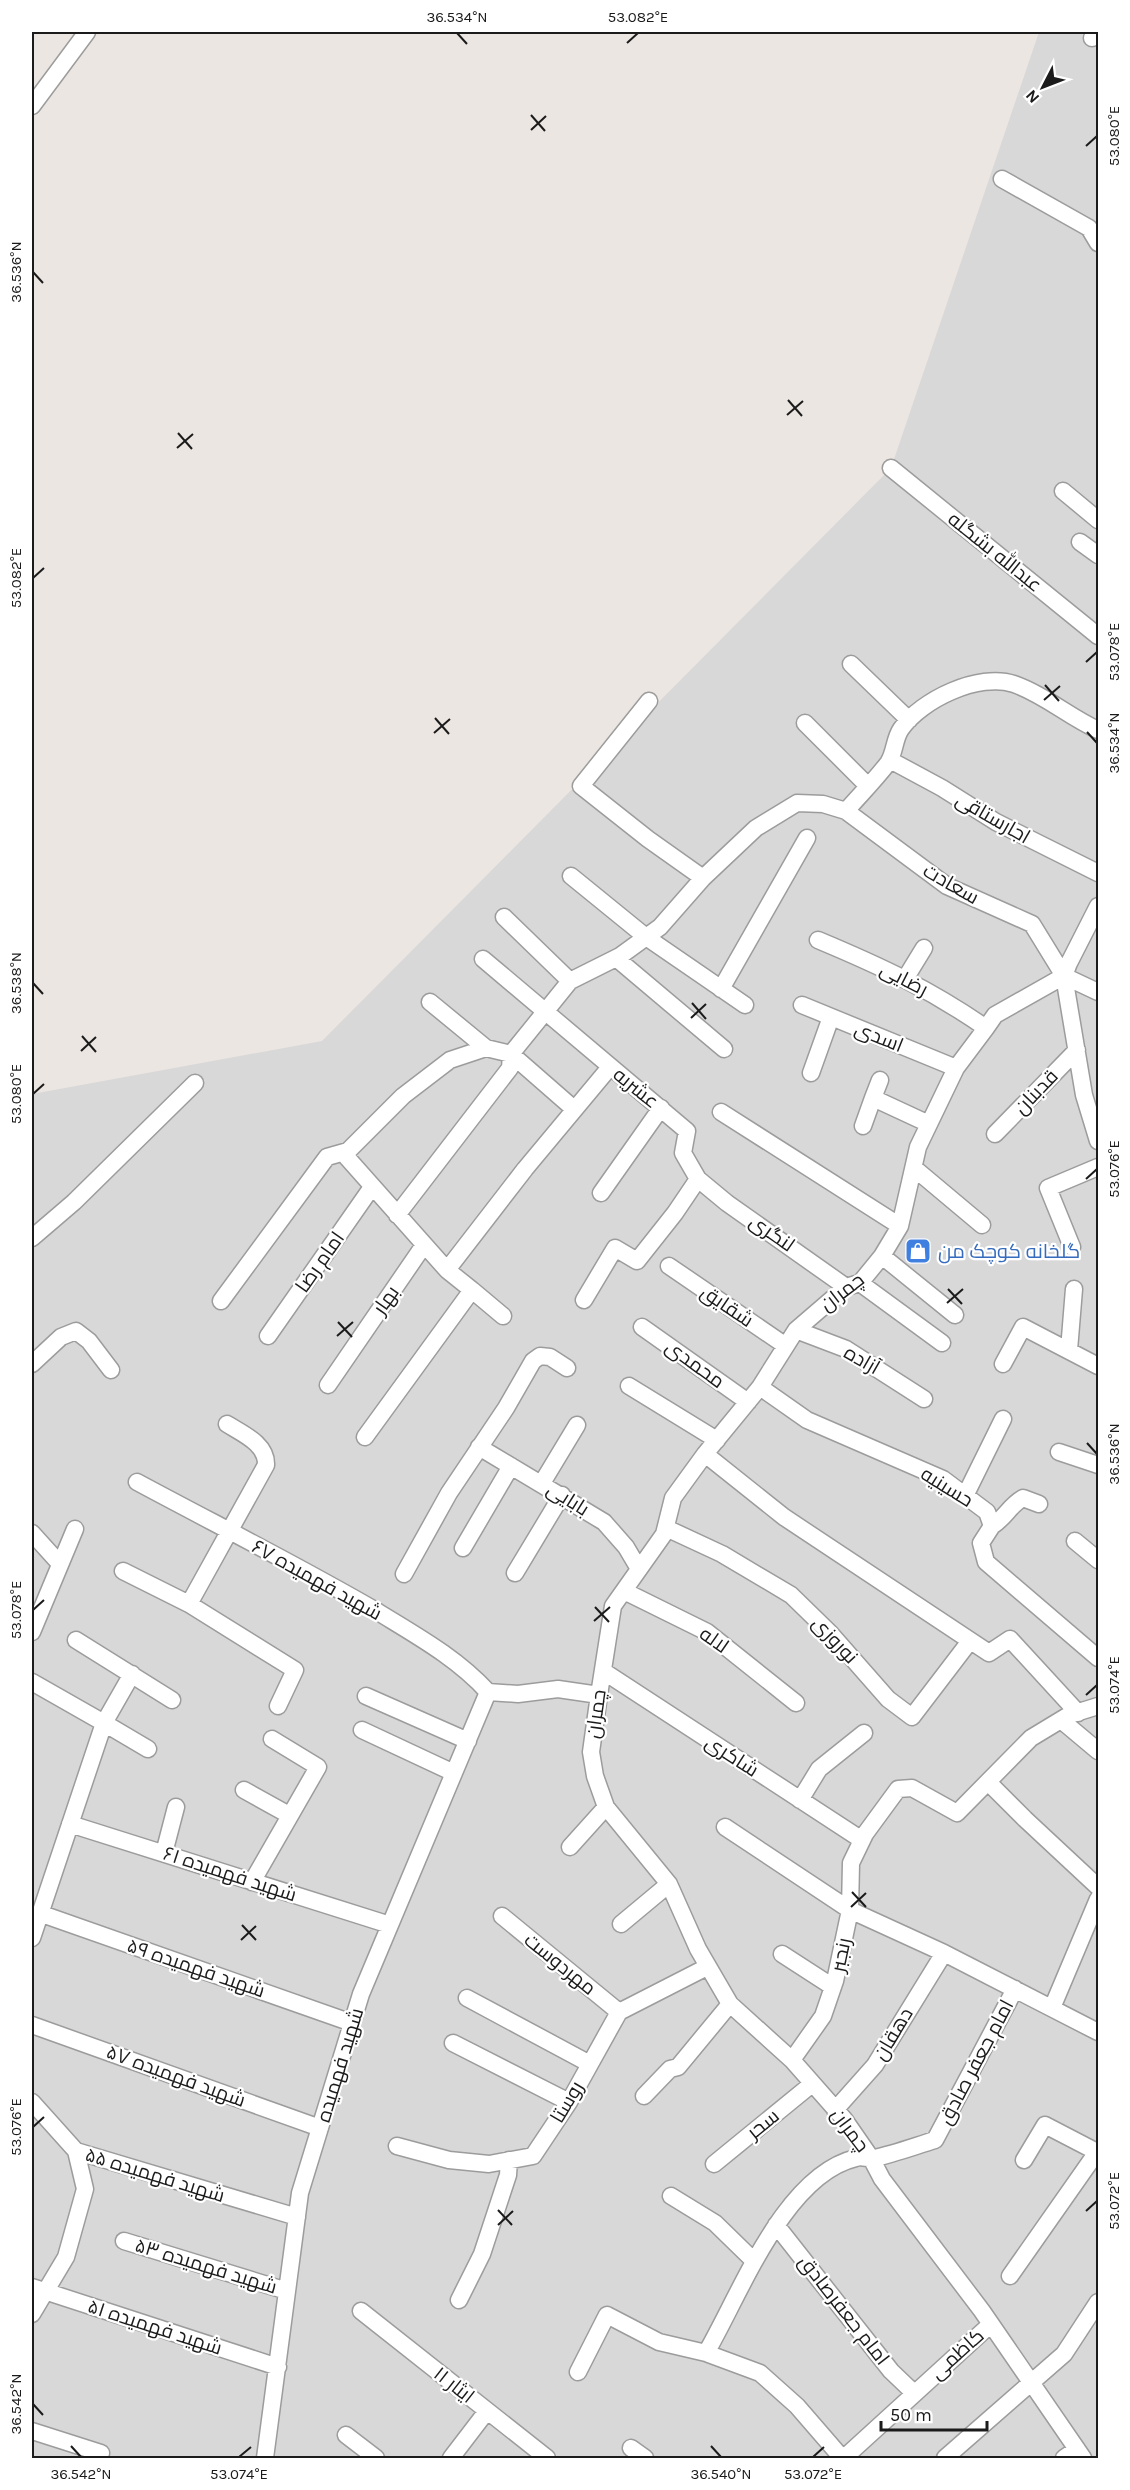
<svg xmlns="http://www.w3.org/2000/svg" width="1130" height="2490" viewBox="0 0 1130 2490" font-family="Karla,Cairo,sans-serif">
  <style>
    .residential { fill: #d9d8d9 }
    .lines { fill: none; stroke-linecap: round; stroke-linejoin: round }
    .minor-casing { stroke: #9c9c9c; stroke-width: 19 }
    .minor { stroke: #fff; stroke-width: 16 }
    .ticks { fill: none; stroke: #1b1b1b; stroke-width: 2 }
    .labels { text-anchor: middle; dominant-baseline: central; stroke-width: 4.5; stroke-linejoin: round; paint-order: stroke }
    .street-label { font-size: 20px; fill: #1b1b1b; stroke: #fff }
    .shop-label { font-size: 20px; fill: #366cbe; stroke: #fff; text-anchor: start }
    .neatline { fill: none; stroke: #1b1b1b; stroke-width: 2 }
    .ticks-label { font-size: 15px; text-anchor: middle; fill: #1b1b1b }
  </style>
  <rect width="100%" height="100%" fill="#ece6e2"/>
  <path class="residential" d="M 1039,32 L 1098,32 L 1098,2458 L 32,2458 L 32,1094 L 322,1041 L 891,468 Z"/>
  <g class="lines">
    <g class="minor-casing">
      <path id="minor" d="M 1092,38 L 1098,32
        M 32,106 L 87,32
        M 1002,179 L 1089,228 L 1098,243
        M 891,468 L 1098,636
        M 1063,491 L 1098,520
        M 1080,542 L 1098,555
        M 851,664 L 909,720
        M 649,701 L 581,786 L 648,839 L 703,878
        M 805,723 L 868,786
        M 890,760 L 942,788 L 996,822 L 1098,873
        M 846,811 C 860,795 875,780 888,763 C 895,753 894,739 901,729 C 921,700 979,672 1014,684 C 1045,695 1069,717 1098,730
        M 571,876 L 646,937 L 745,1005
        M 1098,906 L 1069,963 L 1064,976 L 1084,1095 L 1098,1141
        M 504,917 L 570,981
        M 818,940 C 880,966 930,989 986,1028
        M 616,958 L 724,1049
        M 483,959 L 687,1131 L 683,1153 L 698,1179 L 727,1203 L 846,1287
        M 1064,976 L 995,1015 L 986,1028 L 956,1068 L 918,1147 L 900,1226 L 882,1256 L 860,1283 L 846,1287 L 796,1330 L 760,1387 L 705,1454 L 673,1498 L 664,1534 L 613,1606 L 599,1695 L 591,1752 L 595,1776 L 606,1807 L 669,1884 L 698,1949 L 730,2004 L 792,2060 L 844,2119 L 871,2158 L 882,2179 L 982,2311 L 1083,2458
        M 1064,976 L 1098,992
        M 905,979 L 924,948
        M 721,989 L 807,838
        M 430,1002 L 486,1048
        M 802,1005 L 956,1068
        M 511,1054 L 574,1109
        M 811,1073 L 831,1017
        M 873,1098 L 880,1080
        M 721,1112 L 900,1226
        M 863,1126 L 873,1098 L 929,1124
        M 995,1134 L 1077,1050
        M 343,1153 L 447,1270 L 472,1290 L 365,1437
        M 914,1168 L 982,1225
        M 601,1193 L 661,1108
        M 397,1215 L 510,1068 L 511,1054
        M 32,1238 L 74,1202 L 195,1083
        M 1072,1247 L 1048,1188 L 1098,1167
        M 882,1256 L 955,1315
        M 669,1266 L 786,1346
        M 447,1270 L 525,1169 L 610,1067
        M 860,1283 L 942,1343
        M 472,1290 L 503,1316
        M 584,1300 L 615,1248 L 637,1261 L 675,1213 L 698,1179
        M 221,1301 L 327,1157 L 348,1151 L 403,1096 L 450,1060 L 486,1048 L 511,1054 L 570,981 L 620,956 L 660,927 L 703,878 L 756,828 L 797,803 L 823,804 L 846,811 L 947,886 L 1032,924 L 1064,976
        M 642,1327 L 748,1402
        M 796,1330 L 846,1349 L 924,1399
        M 268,1336 L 372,1187
        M 1069,1350 L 1074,1289
        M 32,1364 L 61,1337 L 76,1331 L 89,1341 L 111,1370
        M 1003,1364 L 1023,1327 L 1098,1366
        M 328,1385 L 424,1245
        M 629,1386 L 717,1440
        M 760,1387 L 807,1420 L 943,1479 L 987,1512 L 992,1526 L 981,1543 L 986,1562 L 1098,1658
        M 479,1447 L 604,1522 L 626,1547 L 639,1569
        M 1059,1452 L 1098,1465
        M 705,1454 L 784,1517 L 989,1653 L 1010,1639 L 1078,1713
        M 137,1482 C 217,1525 299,1566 378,1612 C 417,1636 457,1658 488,1692
        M 542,1483 L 577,1425
        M 965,1496 L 1003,1419
        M 992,1526 C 1005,1518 1010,1505 1023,1498 L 1039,1504
        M 666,1528 L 722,1554 L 791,1595 L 830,1633 L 888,1699 L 912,1717 L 970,1641
        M 32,1533 L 60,1564
        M 1075,1541 L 1098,1560
        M 463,1548 L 511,1466
        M 123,1571 L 189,1604 L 295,1670 L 278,1706
        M 515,1573 L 562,1495
        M 404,1574 L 449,1493 L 506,1408 L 533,1361 L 540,1356 L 550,1357 L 567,1368
        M 624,1591 L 707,1632 L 796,1703
        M 189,1604 L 266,1465 C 267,1444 243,1434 227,1424
        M 32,1632 L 75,1529
        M 76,1640 L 172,1700
        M 603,1671 L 862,1840
        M 132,1674 L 104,1723 L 148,1749
        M 32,1682 L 104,1723 L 32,1938
        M 488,1692 L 518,1694 L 558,1689 L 599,1695
        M 366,1696 L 468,1741
        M 1061,1720 L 1098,1751
        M 362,1730 L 454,1773
        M 988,1782 L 1025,1819 L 1098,1887
        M 244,1790 L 289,1815
        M 800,1800 L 819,1769 L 864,1733
        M 70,1824 L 390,1925
        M 725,1827 L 850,1910 L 944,1953 L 1098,2032
        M 570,1847 L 606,1807
        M 164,1853 L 176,1807
        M 252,1882 L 318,1767 L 272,1739
        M 39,1913 L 352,2023
        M 502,1916 L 619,2012
        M 621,1924 L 669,1884
        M 782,1954 L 833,1987
        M 467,1998 L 590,2064
        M 1052,2008 L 1098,1899
        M 32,2025 L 320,2128
        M 453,2043 L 569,2102
        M 792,2060 L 823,2016 L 835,1981 L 850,1910 L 851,1863 L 865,1834 L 898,1789 L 912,1788 L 957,1813 L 1031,1738 L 1069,1715 L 1098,1706
        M 644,2096 L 670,2069 L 678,2067 L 730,2004
        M 32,2102 L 76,2151 L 297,2217
        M 835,2110 L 875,2065 L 944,1953
        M 397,2146 L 449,2160 L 489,2164 L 533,2156 L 569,2102 L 619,2012 L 707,1967
        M 714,2164 L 812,2084
        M 671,2196 L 715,2223 L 754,2261
        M 776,2225 L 891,2371 L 914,2393
        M 124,2241 L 287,2291
        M 1010,2276 L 1097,2152 L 1045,2125 L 1024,2160
        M 32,2287 L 278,2367
        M 459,2300 L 482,2254 L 508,2175 L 509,2160
        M 361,2311 L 547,2458
        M 32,2314 L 66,2257 L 85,2189 L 76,2151
        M 706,2353 C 740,2295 784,2175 856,2158 C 861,2156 868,2159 874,2158 C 894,2154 915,2146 935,2140 L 1015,1989
        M 578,2372 L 607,2315 L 659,2342 L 706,2353 L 760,2373 L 797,2406 L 842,2458
        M 32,2431 L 101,2453
        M 346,2435 L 376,2458
        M 631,2448 L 645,2458
        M 265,2458 L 300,2193 L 361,1994 L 488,1692
        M 451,2458 L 487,2411
        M 844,2458 L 991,2324
        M 945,2458 L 1064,2354 L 1098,2302
        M 1064,2458 L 1077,2449"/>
    </g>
    <use href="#minor" class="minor"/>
  </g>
  <path class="ticks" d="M 457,33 L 467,44M 627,43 L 638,33M 531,115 L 545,131M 531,130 L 546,116M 1086,146 L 1097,136M 33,272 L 43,283M 788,400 L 802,416M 787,415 L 803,401M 178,433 L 192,449M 177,448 L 193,434M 33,578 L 44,568M 1086,662 L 1097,652M 1045,685 L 1059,701M 1044,700 L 1060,686M 435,718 L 449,734M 1087,732 L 1097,743M 434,733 L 450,719M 33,983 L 43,994M 692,1003 L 706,1019M 691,1018 L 706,1004M 82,1036 L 96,1052M 81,1051 L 96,1037M 33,1094 L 44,1084M 1086,1179 L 1097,1169M 948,1289 L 962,1304M 947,1303 L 963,1289M 338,1322 L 352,1337M 337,1336 L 353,1322M 1087,1443 L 1097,1454M 595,1607 L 609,1622M 33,1610 L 44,1600M 594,1621 L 610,1607M 1086,1695 L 1097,1685M 852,1892 L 866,1907M 851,1907 L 866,1893M 242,1925 L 256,1940M 241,1940 L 256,1926M 33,2127 L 44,2117M 498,2210 L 512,2225M 1086,2211 L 1097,2201M 498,2225 L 513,2211M 33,2404 L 43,2415M 71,2446 L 81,2457M 711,2446 L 721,2457M 239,2457 L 251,2447M 813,2457 L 824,2447"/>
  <defs>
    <g id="shop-square" transform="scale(1.35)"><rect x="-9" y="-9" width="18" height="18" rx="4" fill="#3f7fe0" stroke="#fff"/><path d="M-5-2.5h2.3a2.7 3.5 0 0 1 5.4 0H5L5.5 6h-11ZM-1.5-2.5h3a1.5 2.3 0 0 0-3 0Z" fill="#fff"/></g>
  </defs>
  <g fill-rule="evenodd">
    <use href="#shop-square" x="918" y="1251"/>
  </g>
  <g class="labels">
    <g class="street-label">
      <text transform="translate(995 552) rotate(39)">عبدالله بشگله</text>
      <text transform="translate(993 818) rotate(30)">اجارستاقی</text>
      <text transform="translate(951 884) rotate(30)">سعادت</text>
      <text transform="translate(904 979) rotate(27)">رضایی</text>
      <text transform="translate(879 1037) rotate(22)">اسدی</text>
      <text transform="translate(636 1088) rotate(39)">عشریه</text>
      <text transform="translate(1036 1092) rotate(-46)">قدبنان</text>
      <text transform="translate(772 1233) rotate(35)">لنگری</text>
      <text transform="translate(320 1262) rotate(-55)">امام رضا</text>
      <text transform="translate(842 1292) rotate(-37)">چمران</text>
      <text transform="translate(386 1300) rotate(-55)">بهار</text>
      <text transform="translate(727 1306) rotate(34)">شقایق</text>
      <text transform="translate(862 1360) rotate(30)">آزاده</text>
      <text transform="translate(695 1364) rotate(36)">محمدی</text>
      <text transform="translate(947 1487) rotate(32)">حسینیه</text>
      <text transform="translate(568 1499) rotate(32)">بابایی</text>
      <text transform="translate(317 1580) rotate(29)">شهید فهمیده ۶۷</text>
      <text transform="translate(714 1640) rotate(35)">لاله</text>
      <text transform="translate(835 1640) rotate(47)">نوروزی</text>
      <text transform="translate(596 1714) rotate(-82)">چمران</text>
      <text transform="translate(732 1756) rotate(33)">شاکری</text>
      <text transform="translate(230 1874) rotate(18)">شهید فهمیده ۶۱</text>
      <text transform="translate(841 1955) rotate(-78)">رنجبر</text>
      <text transform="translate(560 1964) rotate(39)">مهردوست</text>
      <text transform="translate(196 1968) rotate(19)">شهید فهمیده ۵۹</text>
      <text transform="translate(893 2034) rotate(-59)">دهقان</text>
      <text transform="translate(976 2062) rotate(-62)">امام جعفر صادق</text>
      <text transform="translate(340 2065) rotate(-73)">شهید فهمیده</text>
      <text transform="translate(176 2076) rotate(20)">شهید فهمیده ۵۷</text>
      <text transform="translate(567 2102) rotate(-59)">روستا</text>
      <text transform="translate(763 2124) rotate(-39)">سحر</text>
      <text transform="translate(850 2130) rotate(53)">چمران</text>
      <text transform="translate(155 2175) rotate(17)">شهید فهمیده ۵۵</text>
      <text transform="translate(206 2266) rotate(17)">شهید فهمیده ۵۳</text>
      <text transform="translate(844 2310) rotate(52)">امام جعفرصادق</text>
      <text transform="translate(155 2327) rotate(18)">شهید فهمیده ۵۱</text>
      <text transform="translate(957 2354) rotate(-42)">کاظمی</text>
      <text transform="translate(454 2385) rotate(38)">ایثار ۱۱</text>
    </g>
    <g class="shop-label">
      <text x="938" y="1251">گلخانه کوچک من</text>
    </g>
  </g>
  <rect width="1130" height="2490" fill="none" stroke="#ffffff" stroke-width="66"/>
  <g transform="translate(1043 87) rotate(228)" stroke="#ffffff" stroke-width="4.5" paint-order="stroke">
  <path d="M0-4.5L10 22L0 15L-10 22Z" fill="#1b1b1b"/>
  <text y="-9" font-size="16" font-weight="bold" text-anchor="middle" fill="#1b1b1b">N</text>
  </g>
  <path d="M881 2421v9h106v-9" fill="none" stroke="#1b1b1b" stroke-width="3"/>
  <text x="890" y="2421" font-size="18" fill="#1b1b1b" stroke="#ffffff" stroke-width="4.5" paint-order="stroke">50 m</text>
  <rect x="33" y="33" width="1064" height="2424" class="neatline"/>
  <g class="ticks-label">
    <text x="457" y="22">36.534°N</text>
    <text x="638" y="22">53.082°E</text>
    <text transform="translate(1114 136) rotate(-90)" y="5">53.080°E</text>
    <text transform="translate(16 272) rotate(-90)" y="5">36.536°N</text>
    <text transform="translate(16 578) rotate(-90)" y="5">53.082°E</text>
    <text transform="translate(1114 652) rotate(-90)" y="5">53.078°E</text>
    <text transform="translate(1114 743) rotate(-90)" y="5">36.534°N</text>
    <text transform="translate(16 983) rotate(-90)" y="5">36.538°N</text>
    <text transform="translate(16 1094) rotate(-90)" y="5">53.080°E</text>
    <text transform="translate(1114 1169) rotate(-90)" y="5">53.076°E</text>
    <text transform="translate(1114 1454) rotate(-90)" y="5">36.536°N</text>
    <text transform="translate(16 1610) rotate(-90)" y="5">53.078°E</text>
    <text transform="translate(1114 1685) rotate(-90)" y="5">53.074°E</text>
    <text transform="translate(16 2127) rotate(-90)" y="5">53.076°E</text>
    <text transform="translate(1114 2201) rotate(-90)" y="5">53.072°E</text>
    <text transform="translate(16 2404) rotate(-90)" y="5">36.542°N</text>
    <text x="81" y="2479">36.542°N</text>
    <text x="239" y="2479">53.074°E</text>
    <text x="721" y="2479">36.540°N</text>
    <text x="813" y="2479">53.072°E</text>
  </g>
</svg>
